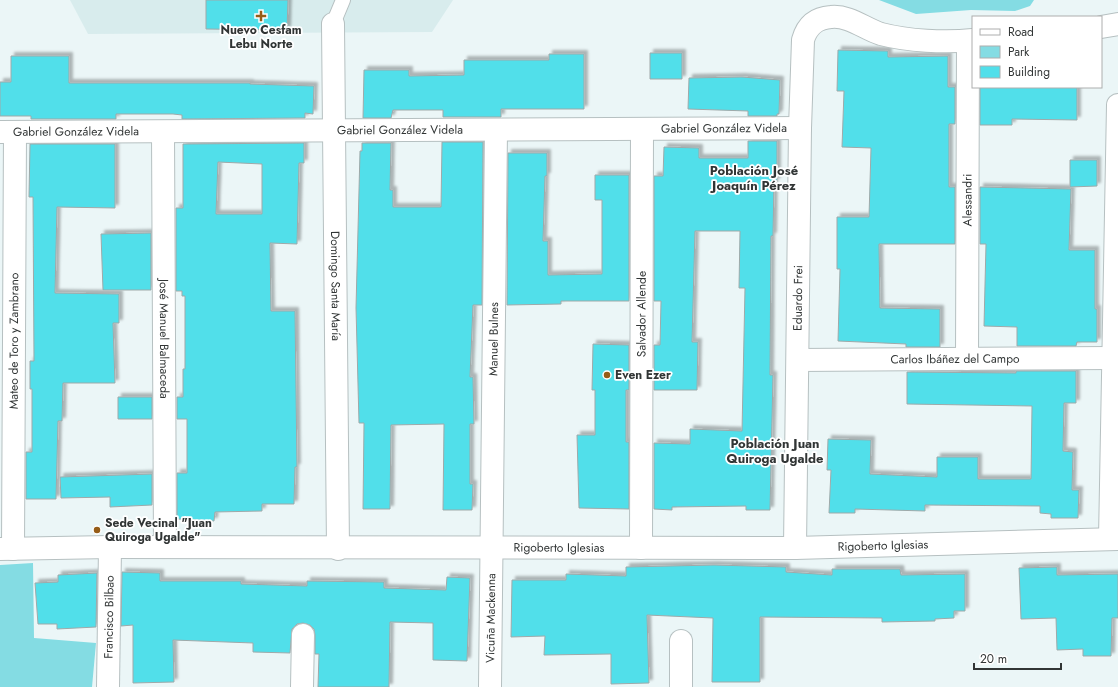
<svg xmlns="http://www.w3.org/2000/svg" width="1118" height="687" viewBox="0 0 1118 687" font-family="Jost,sans-serif">
  <style>
    .built { fill: #d8eced }
    .green { fill: #84dce3 }
    .building { fill: #51dfea; stroke: #9fa9a9; fill-rule: evenodd; filter: url(#shadow) }
    .lines { fill: none; stroke-linecap: round; stroke-linejoin: round }
    .service-casing { stroke: #b6c0c1; stroke-width: 16 }
    .minor-casing { stroke: #b6c0c1; stroke-width: 24 }
    .service { stroke: #fff; stroke-width: 14 }
    .minor { stroke: #fff; stroke-width: 22 }
    .poi-dot { fill: #955c17; stroke: #fff; stroke-width: 1.5 }
    .labels { text-anchor: middle; dominant-baseline: central; stroke-width: 3.5; stroke-linejoin: round; paint-order: stroke }
    .poi-label { font-size: 12px; font-weight: bold; fill: #313535; stroke: #fff; text-anchor: start }
    .street-label { font-size: 12px; fill: #313535; stroke: #fff }
    .neighbourhood-label { font-size: 13px; font-weight: bold; fill: #313535; stroke: #fff }
  </style>
  <defs>
    <filter id="shadow"><feDropShadow dx="3.5" dy="-3.5" stdDeviation="1" flood-color="#0004"/></filter>
  </defs>
  <rect width="100%" height="100%" fill="#ebf6f7"/>
  <path class="built" d="M 70,0 L 453,0 L 432,32 L 88,34 Z"/>
  <path class="green" d="M 879,0 L 1034,0 L 1030,6 L 1015,11 L 971,10 L 916,14 Z
    M 33,563 L 34,638 L 96,643 L 92,687 L 0,687 L 0,565 Z"/>
  <path class="building" d="M 206,0 L 288,0 L 287,30 L 206,29 Z
    M 838,50 L 888,51 L 888,57 L 948,56 L 948,87 L 955,87 L 955,124 L 949,124 L 949,187 L 955,187 L 955,244 L 879,244 L 880,308 L 940,309 L 940,347 L 906,347 L 906,344 L 838,341 L 840,269 L 837,269 L 837,217 L 869,217 L 871,148 L 842,147 L 844,91 L 837,91 Z
    M 650,53 L 682,53 L 682,79 L 650,79 Z
    M 549,54 L 584,54 L 584,109 L 501,109 L 501,117 L 443,117 L 443,110 L 393,110 L 391,118 L 363,118 L 364,70 L 409,70 L 409,76 L 464,75 L 464,60 L 549,60 Z
    M 11,56 L 69,56 L 69,83 L 250,83 L 250,84 L 314,86 L 313,114 L 305,113 L 305,118 L 182,119 L 182,115 L 173,114 L 116,114 L 116,119 L 31,119 L 31,116 L 0,116 L 0,82 L 11,82 Z
    M 742,77 L 780,80 L 779,114 L 777,114 L 777,116 L 748,116 L 748,111 L 688,109 L 689,78 Z
    M 980,87 L 1077,87 L 1077,120 L 1012,119 L 1012,125 L 980,125 Z
    M 748,141 L 777,141 L 777,181 L 774,181 L 773,236 L 771,236 L 770,375 L 773,375 L 770,510 L 746,510 L 746,506 L 672,507 L 672,510 L 654,509 L 654,443 L 690,444 L 690,429 L 742,431 L 745,288 L 739,288 L 740,231 L 695,231 L 692,342 L 698,342 L 697,390 L 654,390 L 654,345 L 660,345 L 661,301 L 654,301 L 654,176 L 663,176 L 664,147 L 699,148 L 699,158 L 748,158 Z
    M 442,142 L 483,142 L 482,305 L 473,305 L 470,377 L 473,377 L 474,424 L 470,424 L 470,484 L 473,484 L 472,510 L 443,510 L 444,424 L 391,425 L 390,509 L 363,509 L 364,423 L 359,423 L 356,308 L 360,151 L 362,151 L 362,143 L 391,143 L 390,190 L 393,190 L 393,207 L 441,207 Z
    M 304,143 L 304,163 L 299,163 L 297,244 L 270,243 L 271,311 L 295,311 L 297,467 L 295,467 L 294,504 L 262,504 L 262,511 L 215,512 L 214,521 L 177,519 L 177,473 L 187,473 L 187,419 L 177,419 L 177,397 L 183,397 L 183,369 L 185,369 L 185,296 L 182,296 L 182,291 L 176,291 L 176,208 L 183,208 L 183,144 ZM 218,162 L 262,164 L 262,214 L 216,214 Z
    M 30,144 L 115,144 L 115,208 L 57,207 L 55,293 L 119,294 L 119,323 L 113,323 L 115,383 L 63,383 L 62,421 L 58,421 L 56,499 L 26,499 L 26,452 L 32,452 L 32,389 L 30,389 L 30,361 L 34,361 L 33,197 L 29,197 Z
    M 508,153 L 547,153 L 547,176 L 545,176 L 543,241 L 548,241 L 548,275 L 602,274 L 602,200 L 595,200 L 595,175 L 629,175 L 629,301 L 561,301 L 561,304 L 507,305 Z
    M 1070,160 L 1097,160 L 1097,186 L 1070,187 Z
    M 980,187 L 1071,189 L 1069,250 L 1095,250 L 1095,309 L 1097,309 L 1097,342 L 1077,342 L 1076,346 L 1017,346 L 1017,327 L 984,326 L 986,244 L 980,244 Z
    M 151,233 L 151,290 L 103,290 L 101,234 Z
    M 593,344 L 629,345 L 629,390 L 626,390 L 626,442 L 629,442 L 629,509 L 579,508 L 577,435 L 595,435 L 595,390 L 592,390 Z
    M 1016,371 L 1076,371 L 1076,403 L 1064,403 L 1063,451 L 1073,452 L 1072,490 L 1079,490 L 1078,518 L 1051,518 L 1051,514 L 1040,513 L 1040,506 L 925,505 L 925,511 L 855,509 L 855,513 L 829,513 L 831,470 L 827,470 L 828,439 L 871,440 L 870,474 L 937,477 L 937,457 L 978,457 L 978,479 L 1031,479 L 1032,406 L 907,404 L 907,372 L 1016,373 Z
    M 118,397 L 152,397 L 152,419 L 118,419 Z
    M 152,474 L 152,505 L 110,507 L 110,497 L 61,498 L 60,477 Z
    M 714,565 L 786,567 L 786,572 L 832,575 L 832,569 L 900,569 L 901,575 L 965,574 L 965,611 L 954,611 L 954,618 L 935,619 L 935,621 L 882,622 L 882,618 L 760,617 L 760,682 L 712,682 L 713,618 L 647,615 L 649,683 L 611,684 L 611,654 L 544,655 L 545,636 L 511,637 L 512,580 L 566,580 L 566,574 L 626,576 L 626,567 Z
    M 1057,567 L 1057,575 L 1118,574 L 1118,618 L 1112,618 L 1111,656 L 1083,656 L 1083,649 L 1057,650 L 1056,618 L 1021,619 L 1019,568 Z
    M 122,572 L 160,573 L 160,581 L 241,581 L 241,584 L 307,586 L 307,581 L 384,582 L 384,588 L 446,590 L 447,577 L 470,578 L 467,661 L 433,660 L 433,623 L 390,622 L 389,687 L 318,687 L 319,654 L 315,654 L 315,635 L 314,629 L 310,625 L 303,623 L 297,624 L 292,629 L 290,653 L 253,652 L 253,643 L 173,640 L 174,682 L 133,683 L 133,625 L 121,626 Z
    M 97,573 L 96,627 L 57,629 L 57,624 L 38,624 L 35,583 L 58,582 L 58,575 Z"/>
  <g class="lines">
    <g class="service-casing">
      <path id="service" d="M 333,24 L 343,0"/>
    </g>
    <g class="minor-casing">
      <g id="minor">
        <path id="s1" d="M 333,24 L 338,549"/>
        <path d="M 1101,27 L 1118,24"/>
        <path id="s2" d="M 0,132 L 800,128"/>
        <path id="s3" d="M 163,132 L 165,547"/>
        <path id="s4" d="M 967,359 L 968,41"/>
        <path id="s5" d="M 798,360 L 1113,358"/>
        <path d="M 1110,539 L 1118,105"/>
        <path id="s6" d="M 641,548 L 642,129"/>
        <path id="s7" d="M 795,548 L 800,128 L 803,40 C 807,26 816,18 831,17 C 849,15 865,29 881,34 C 908,41 945,43 973,40"/>
        <path id="s8" d="M 0,549 L 110,547 L 795,548 L 1118,539"/>
        <path id="s9" d="M 13,549 L 15,132"/>
        <path id="s10" d="M 108,687 L 110,547"/>
        <path d="M 302,687 L 303,635"/>
        <path id="s11" d="M 490,687 L 496,130"/>
        <path d="M 681,687 L 681,641"/>
      </g>
    </g>
    <use href="#service" class="service"/>
    <use href="#minor" class="minor"/>
  </g>
  <g class="poi-dot">
    <path d="M259 10h4v4h4v4h-4v4h-4v-4h-4v-4h4z"/>
    <circle cx="607" cy="375" r="4"/>
    <circle cx="97" cy="530" r="4"/>
  </g>
  <g class="labels">
    <g class="poi-label">
      <text x="261" y="30" text-anchor="middle">Nuevo Cesfam<tspan x="261" dy="14">Lebu Norte</tspan></text>
      <text x="615" y="375">Even Ezer</text>
      <text x="105" y="523">Sede Vecinal "Juan<tspan x="105" dy="14">Quiroga Ugalde"</tspan></text>
    </g>
    <g class="street-label">
      <text stroke="none"><textPath href="#s2" startOffset="724">Gabriel González Videla</textPath></text>
      <text stroke="none"><textPath href="#s2" startOffset="400">Gabriel González Videla</textPath></text>
      <text stroke="none"><textPath href="#s2" startOffset="76">Gabriel González Videla</textPath></text>
      <text stroke="none"><textPath href="#s4" startOffset="159">Alessandri</textPath></text>
      <text stroke="none"><textPath href="#s1" startOffset="262">Domingo Santa María</textPath></text>
      <text stroke="none"><textPath href="#s7" startOffset="250">Eduardo Frei</textPath></text>
      <text stroke="none"><textPath href="#s6" startOffset="234">Salvador Allende</textPath></text>
      <text stroke="none"><textPath href="#s3" startOffset="207">José Manuel Balmaceda</textPath></text>
      <text stroke="none"><textPath href="#s11" startOffset="348">Manuel Bulnes</textPath></text>
      <text stroke="none"><textPath href="#s9" startOffset="208">Mateo de Toro y Zambrano</textPath></text>
      <text stroke="none"><textPath href="#s5" startOffset="157">Carlos Ibáñez del Campo</textPath></text>
      <text stroke="none"><textPath href="#s8" startOffset="883">Rigoberto Iglesias</textPath></text>
      <text stroke="none"><textPath href="#s8" startOffset="559">Rigoberto Iglesias</textPath></text>
      <text stroke="none"><textPath href="#s10" startOffset="70">Francisco Bilbao</textPath></text>
      <text stroke="none"><textPath href="#s11" startOffset="69">Vicuña Mackenna</textPath></text>
    </g>
    <g class="neighbourhood-label">
      <text x="754" y="170">Población José<tspan x="754" dy="15">Joaquín Pérez</tspan></text>
      <text x="775" y="443">Población Juan<tspan x="775" dy="15">Quiroga Ugalde</tspan></text>
    </g>
  </g>
  <rect x="972" y="16" width="130" height="72" fill="#ffffff" stroke="#adaeae"/>
  <rect x="980" y="29" width="20" height="6" fill="#ffffff" stroke="#adaeae"/>
  <text x="1008" y="36" font-size="12" fill="#313535">Road</text>
  <rect x="980" y="46" width="20" height="12" fill="#84dce3" stroke="#adaeae"/>
  <text x="1008" y="56" font-size="12" fill="#313535">Park</text>
  <rect x="980" y="66" width="20" height="12" fill="#51dfea" stroke="#adaeae"/>
  <text x="1008" y="76" font-size="12" fill="#313535">Building</text>
  <path d="M974 663v6h87v-6" fill="none" stroke="#313535" stroke-width="2"/>
  <text x="980" y="663" font-size="12" fill="#313535" stroke="#ffffff" stroke-width="3" paint-order="stroke">20 m</text>
</svg>
